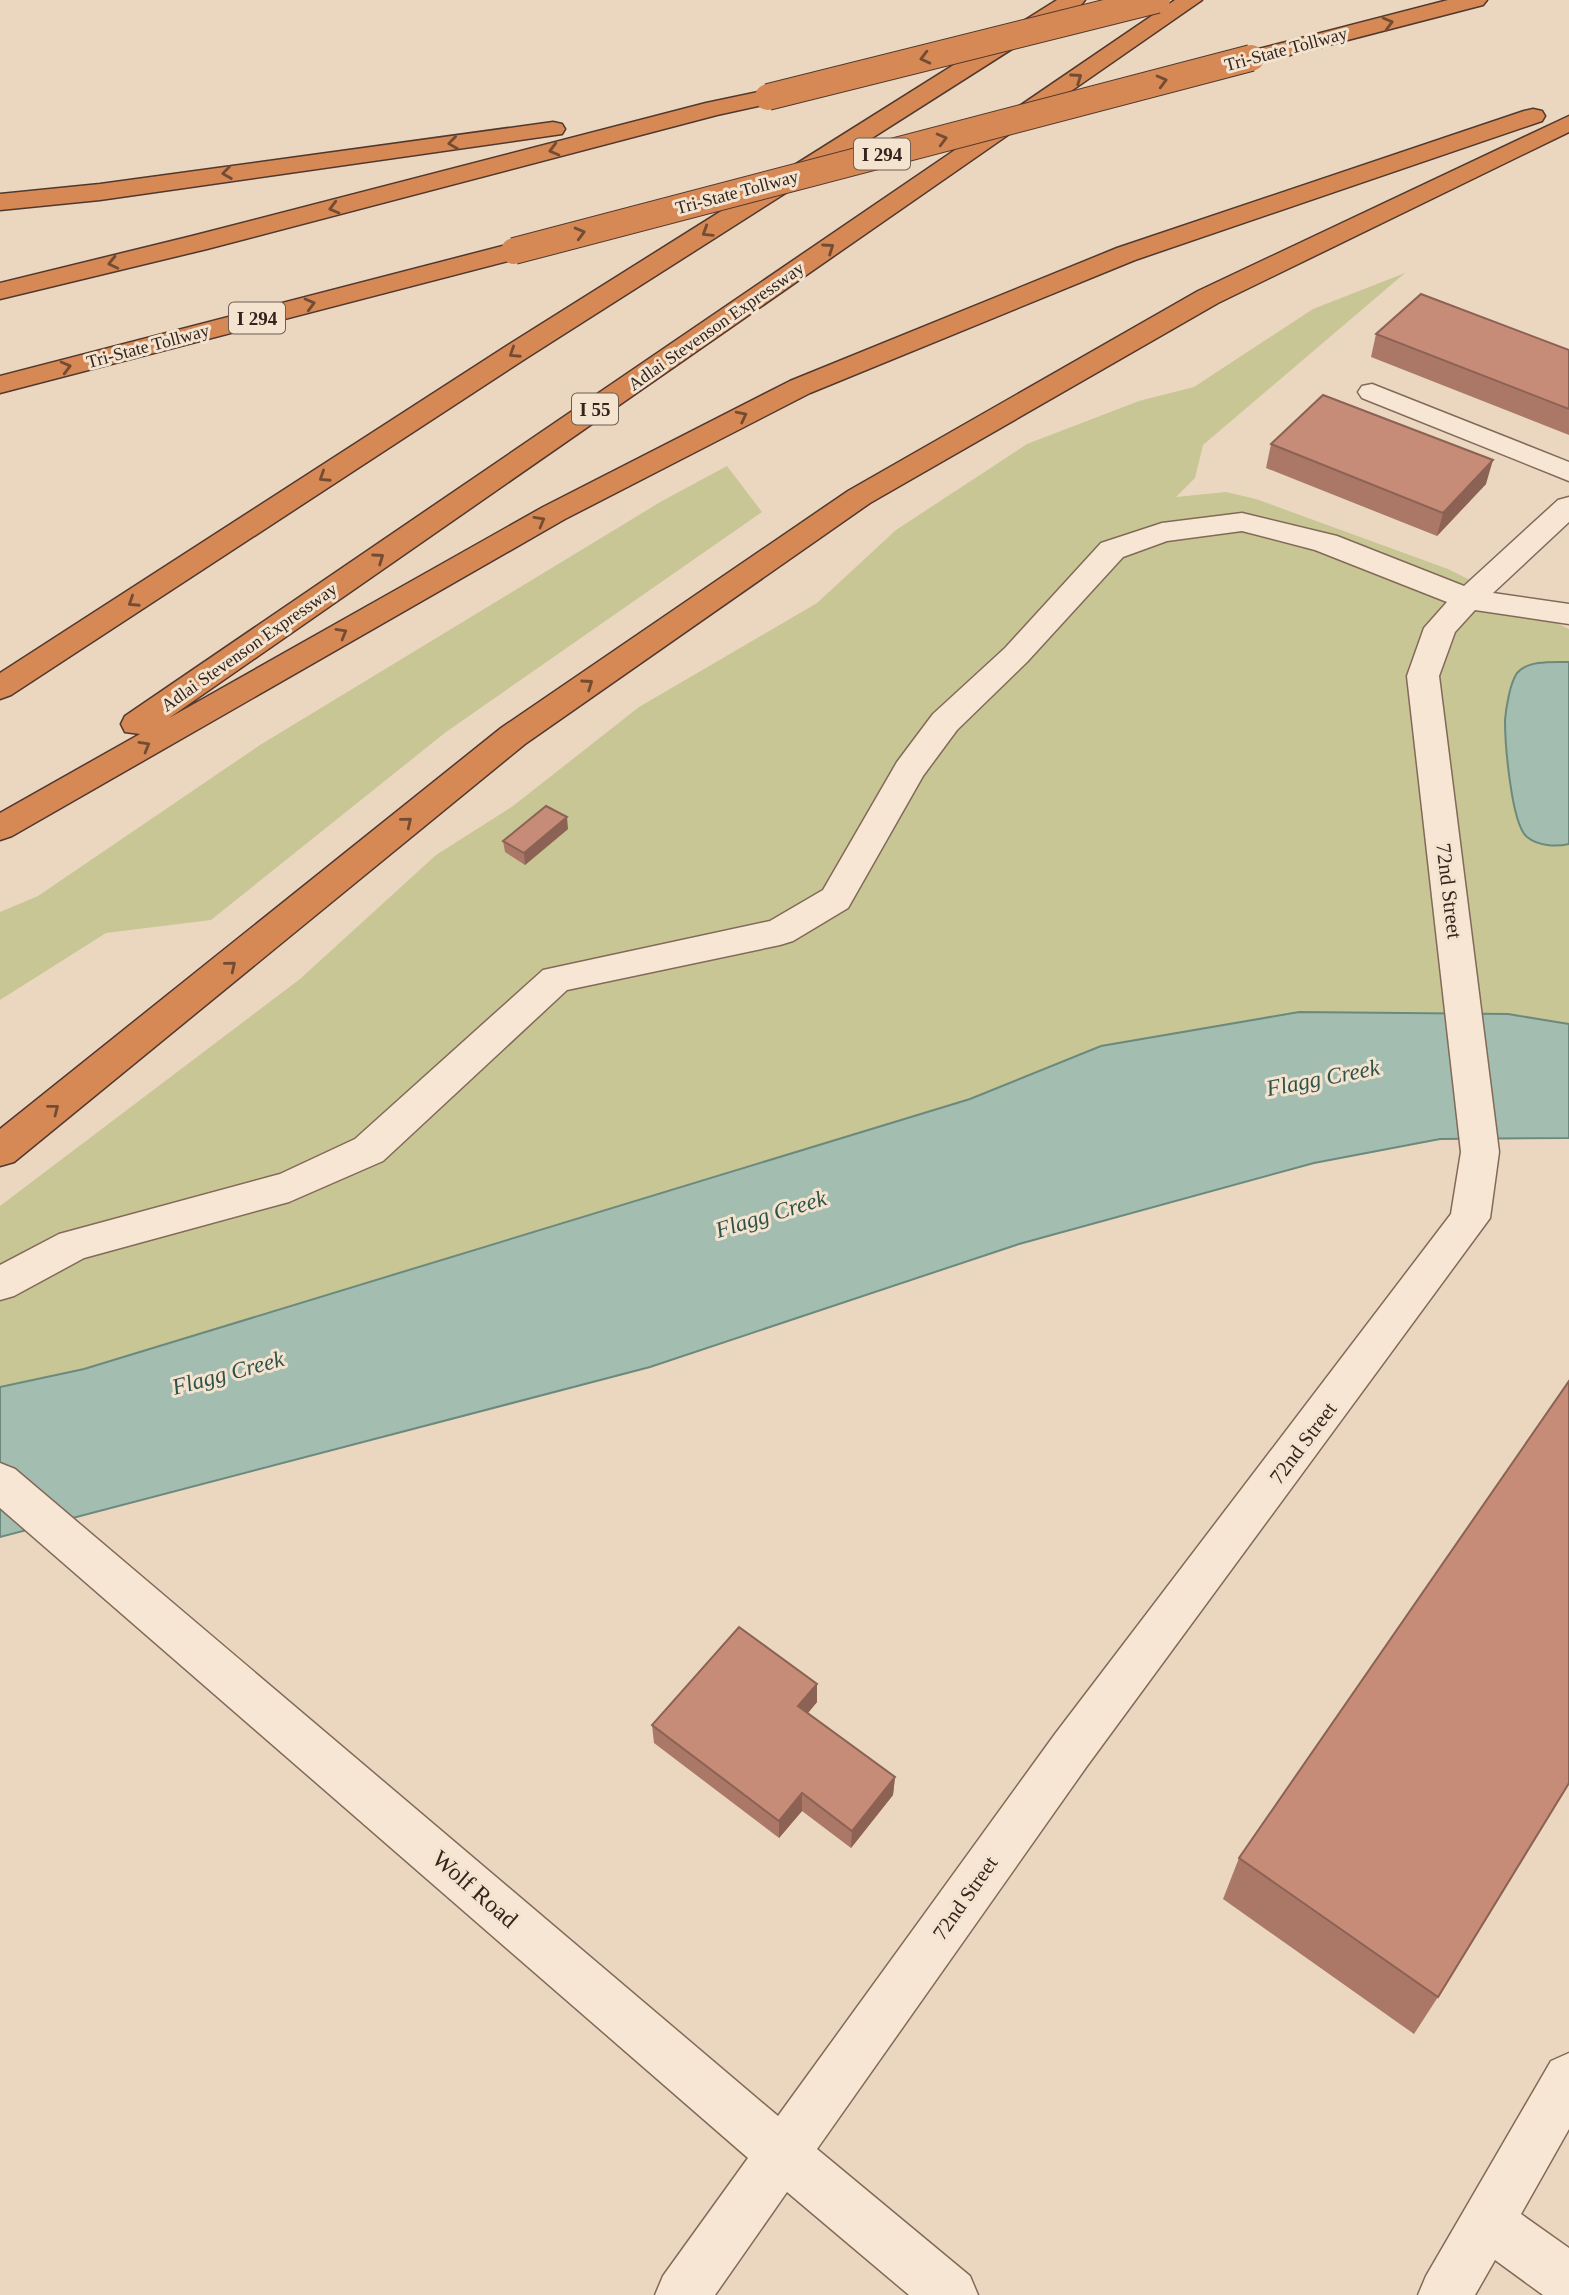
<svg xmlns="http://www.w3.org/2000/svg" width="1569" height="2295" viewBox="0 0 1569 2295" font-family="'Times New Roman',serif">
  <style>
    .green { fill: #c8c695 }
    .water { fill: #a3bdb1; stroke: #6b8a7d; stroke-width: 2 }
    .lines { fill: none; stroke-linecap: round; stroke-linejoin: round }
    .minor-casing { stroke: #836959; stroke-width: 3 }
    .highway-casing { stroke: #51382e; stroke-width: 3 }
    .minor { fill: #f6e6d3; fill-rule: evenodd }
    .highway { fill: #d68855; fill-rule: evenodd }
    .highway-bridge-casing { stroke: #51382e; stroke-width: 28; stroke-linecap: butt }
    .highway-bridge { stroke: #d68855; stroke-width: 26 }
    .wall { fill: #ab7867 }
    .shaded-wall { fill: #8b6254 }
    .building { fill: #c78c78; stroke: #8b6254; stroke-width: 2 }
    .oneway { stroke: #744c33 }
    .labels { text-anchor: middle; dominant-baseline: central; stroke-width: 6; stroke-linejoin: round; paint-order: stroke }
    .far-street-label { font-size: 18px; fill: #33241d; stroke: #f3e3cf }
    .shield { fill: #f3e3cf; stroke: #6d5d52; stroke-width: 2 }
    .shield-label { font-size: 19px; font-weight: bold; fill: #33241d }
    .street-label { font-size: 21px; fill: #33241d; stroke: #f3e3cf }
    .water-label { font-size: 23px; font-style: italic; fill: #2d524a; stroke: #f3e3cf }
    .near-street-label { font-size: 24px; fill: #33241d; stroke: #f3e3cf }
  </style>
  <rect width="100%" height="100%" fill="#ebd7c0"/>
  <path class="green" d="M 1405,273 L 1203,445 L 1195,478 L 1176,497 L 1226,492 L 1256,499 L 1448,569 L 1569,629 L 1569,1024 L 1508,1014 L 1299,1012 L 1101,1046 L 970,1099 L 84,1369 L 0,1387 L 0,1206 L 300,979 L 436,855 L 513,806 L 639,707 L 817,603 L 896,530 L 1027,444 L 1139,401 L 1194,387 L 1313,309 Z
    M 727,466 L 762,512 L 446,732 L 211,920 L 106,933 L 0,1000 L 0,912 L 38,896 L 260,745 L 662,501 Z"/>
  <path class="water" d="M 1569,662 L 1569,844 C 1556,847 1538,846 1527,837 C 1511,824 1505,742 1505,720 C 1506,708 1510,683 1517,673 C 1528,660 1553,662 1569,662 Z
    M 1299,1012 L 1508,1014 L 1569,1024 L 1569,1138 L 1440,1139 L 1314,1163 L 1019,1244 L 650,1367 L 0,1537 L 0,1387 L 84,1369 L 970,1099 L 1101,1046 Z"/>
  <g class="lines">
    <g class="minor-casing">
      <path id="minor" d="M 1372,384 L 1569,462 L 1569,481 L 1362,398 L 1358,392 L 1362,386 Z
        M 1569,497 L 1569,522 L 1493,593 L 1569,604 L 1569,624 L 1475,610 L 1455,632 L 1439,676 L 1499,1152 L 1490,1218 L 1087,1766 L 817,2149 L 970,2276 L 978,2295 L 909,2295 L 787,2192 L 715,2295 L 655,2295 L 663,2276 L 748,2158 L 0,1508 L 0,1463 L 15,1469 L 778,2116 L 1055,1734 L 1451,1214 L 1461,1152 L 1407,676 L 1424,628 L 1447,602 L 1315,550 L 1242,531 L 1167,541 L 1123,557 L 1027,662 L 957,730 L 923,776 L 848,908 L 793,941 L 780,945 L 567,990 L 383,1161 L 289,1202 L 84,1258 L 14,1296 L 0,1300 L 0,1265 L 59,1234 L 280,1174 L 355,1139 L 543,970 L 770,921 L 823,890 L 897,762 L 933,714 L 1005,648 L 1101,543 L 1162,523 L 1242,513 L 1337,536 L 1464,586 L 1558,500 Z
        M 1569,2053 L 1569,2129 L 1521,2214 L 1569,2248 L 1569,2295 L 1543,2295 L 1495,2260 L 1475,2295 L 1418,2295 L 1426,2276 L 1551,2061 Z"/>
    </g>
    <g class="highway-casing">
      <path id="highway" d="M 1057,0 L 1085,0 L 1081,5 L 528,357 L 11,695 L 0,699 L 0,673 L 508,345 Z
        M 1175,0 L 1202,0 L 169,718 L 543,507 L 790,381 L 1117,248 L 1524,111 L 1533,109 L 1542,111 L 1545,116 L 1542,121 L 1135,260 L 810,393 L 565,519 L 12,836 L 0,840 L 0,813 L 140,734 L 125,732 L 121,724 L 125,716 Z
        M 1448,0 L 1487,0 L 1483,5 L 1251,65 L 1243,63 L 1239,58 L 1243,53 Z
        M 768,90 L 777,92 L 780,97 L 777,102 L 717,115 L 207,249 L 0,299 L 0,283 L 192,236 L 706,103 Z
        M 1569,116 L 1569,132 L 1218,303 L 870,503 L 525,744 L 14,1162 L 0,1166 L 0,1129 L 501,728 L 848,491 L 1198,291 Z
        M 553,122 L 562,124 L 565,129 L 562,134 L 100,200 L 0,210 L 0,194 L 100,184 Z
        M 514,243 L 523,245 L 527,251 L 523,257 L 0,393 L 0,376 Z"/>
    </g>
    <use href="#minor" class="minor"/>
    <use href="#highway" class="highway"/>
    <g class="highway-bridge-casing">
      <path id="highway-bridge" d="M 768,97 L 1157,0
        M 514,251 L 1251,58"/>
    </g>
    <use href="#highway-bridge" class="highway-bridge"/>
  </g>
  <path class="wall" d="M 1376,334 L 1569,350 L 1569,435 L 1371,357 Z
    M 1271,444 L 1486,484 L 1437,536 L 1266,468 Z
    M 568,829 L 525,865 L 505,852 L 503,841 Z
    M 817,1702 L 808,1713 L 895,1777 L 893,1795 L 851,1848 L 802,1811 L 779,1838 L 654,1743 L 652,1725 Z
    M 1239,1858 L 1438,1997 L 1414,2034 L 1223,1899 Z"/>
  <path class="shaded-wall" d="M 1493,460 L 1486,484 L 1437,536 L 1443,513 Z
    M 567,817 L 568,829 L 525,865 L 524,853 Z
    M 817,1684 L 817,1702 L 798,1725 L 798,1706 Z
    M 895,1777 L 893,1795 L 851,1848 L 852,1831 Z
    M 802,1793 L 802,1811 L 779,1838 L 779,1821 Z"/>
  <path class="building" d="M 1421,294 L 1569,350 L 1569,409 L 1376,334 Z
    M 1323,395 L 1493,460 L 1443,513 L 1271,444 Z
    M 546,806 L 567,817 L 524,853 L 503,841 Z
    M 1569,1381 L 1569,1783 L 1438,1997 L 1239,1858 Z
    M 739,1627 L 817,1684 L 798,1706 L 895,1777 L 852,1831 L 802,1793 L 779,1821 L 652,1725 Z"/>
  <defs><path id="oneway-chevron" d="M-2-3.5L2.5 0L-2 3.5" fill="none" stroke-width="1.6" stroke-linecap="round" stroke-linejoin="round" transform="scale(1.75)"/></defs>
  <g class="oneway">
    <use href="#oneway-chevron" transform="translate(1388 23) rotate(-15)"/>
    <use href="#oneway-chevron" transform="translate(925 58) rotate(166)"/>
    <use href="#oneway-chevron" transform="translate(1077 78) rotate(-35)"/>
    <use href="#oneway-chevron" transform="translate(1162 81) rotate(-15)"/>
    <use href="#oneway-chevron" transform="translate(942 139) rotate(-15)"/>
    <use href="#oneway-chevron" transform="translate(453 143) rotate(172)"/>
    <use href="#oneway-chevron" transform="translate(554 150) rotate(165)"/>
    <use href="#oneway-chevron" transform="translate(227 173) rotate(172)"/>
    <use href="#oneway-chevron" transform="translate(334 208) rotate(165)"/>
    <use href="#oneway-chevron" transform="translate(707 232) rotate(148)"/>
    <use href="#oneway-chevron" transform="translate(580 233) rotate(-15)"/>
    <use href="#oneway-chevron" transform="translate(829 248) rotate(-35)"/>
    <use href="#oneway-chevron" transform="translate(113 263) rotate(167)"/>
    <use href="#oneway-chevron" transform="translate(310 304) rotate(-15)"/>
    <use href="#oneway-chevron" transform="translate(514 353) rotate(147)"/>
    <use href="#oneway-chevron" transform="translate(66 367) rotate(-15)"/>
    <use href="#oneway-chevron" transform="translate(742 416) rotate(-27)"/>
    <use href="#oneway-chevron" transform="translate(324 477) rotate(147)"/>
    <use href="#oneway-chevron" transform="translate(540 521) rotate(-30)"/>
    <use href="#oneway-chevron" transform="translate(379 558) rotate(-35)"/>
    <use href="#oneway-chevron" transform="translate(133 602) rotate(147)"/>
    <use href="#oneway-chevron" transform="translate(342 633) rotate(-30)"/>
    <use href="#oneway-chevron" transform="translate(588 684) rotate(-35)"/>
    <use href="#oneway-chevron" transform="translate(145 746) rotate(-30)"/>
    <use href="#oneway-chevron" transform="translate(407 822) rotate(-39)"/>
    <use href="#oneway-chevron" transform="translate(231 966) rotate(-39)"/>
    <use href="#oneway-chevron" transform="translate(54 1109) rotate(-38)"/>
  </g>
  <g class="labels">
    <g class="far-street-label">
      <text transform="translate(1286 49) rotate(-15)">Tri-State Tollway</text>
      <text transform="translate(737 192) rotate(-15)">Tri-State Tollway</text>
      <text transform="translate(716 326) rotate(-35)">Adlai Stevenson Expressway</text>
      <text transform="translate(148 346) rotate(-15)">Tri-State Tollway</text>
      <text transform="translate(249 647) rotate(-35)">Adlai Stevenson Expressway</text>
    </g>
    <g class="shield">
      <rect x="854" y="138.5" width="56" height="31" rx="5"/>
      <rect x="229" y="302.5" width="56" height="31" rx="5"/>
      <rect x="572" y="393.5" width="46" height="31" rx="5"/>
    </g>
    <g class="shield-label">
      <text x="882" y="154">I 294</text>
      <text x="257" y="318">I 294</text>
      <text x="595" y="409">I 55</text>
    </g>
    <g class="street-label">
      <text transform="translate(1449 891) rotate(83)">72nd Street</text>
      <text transform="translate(1303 1443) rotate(-53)">72nd Street</text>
      <text transform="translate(965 1898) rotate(-55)">72nd Street</text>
    </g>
    <g class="water-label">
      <text transform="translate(1323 1078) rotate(-11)">Flagg Creek</text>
      <text transform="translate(771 1214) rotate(-17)">Flagg Creek</text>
      <text transform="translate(228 1373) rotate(-15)">Flagg Creek</text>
    </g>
    <g class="near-street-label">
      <text transform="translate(475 1889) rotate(41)">Wolf Road</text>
    </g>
  </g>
</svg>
